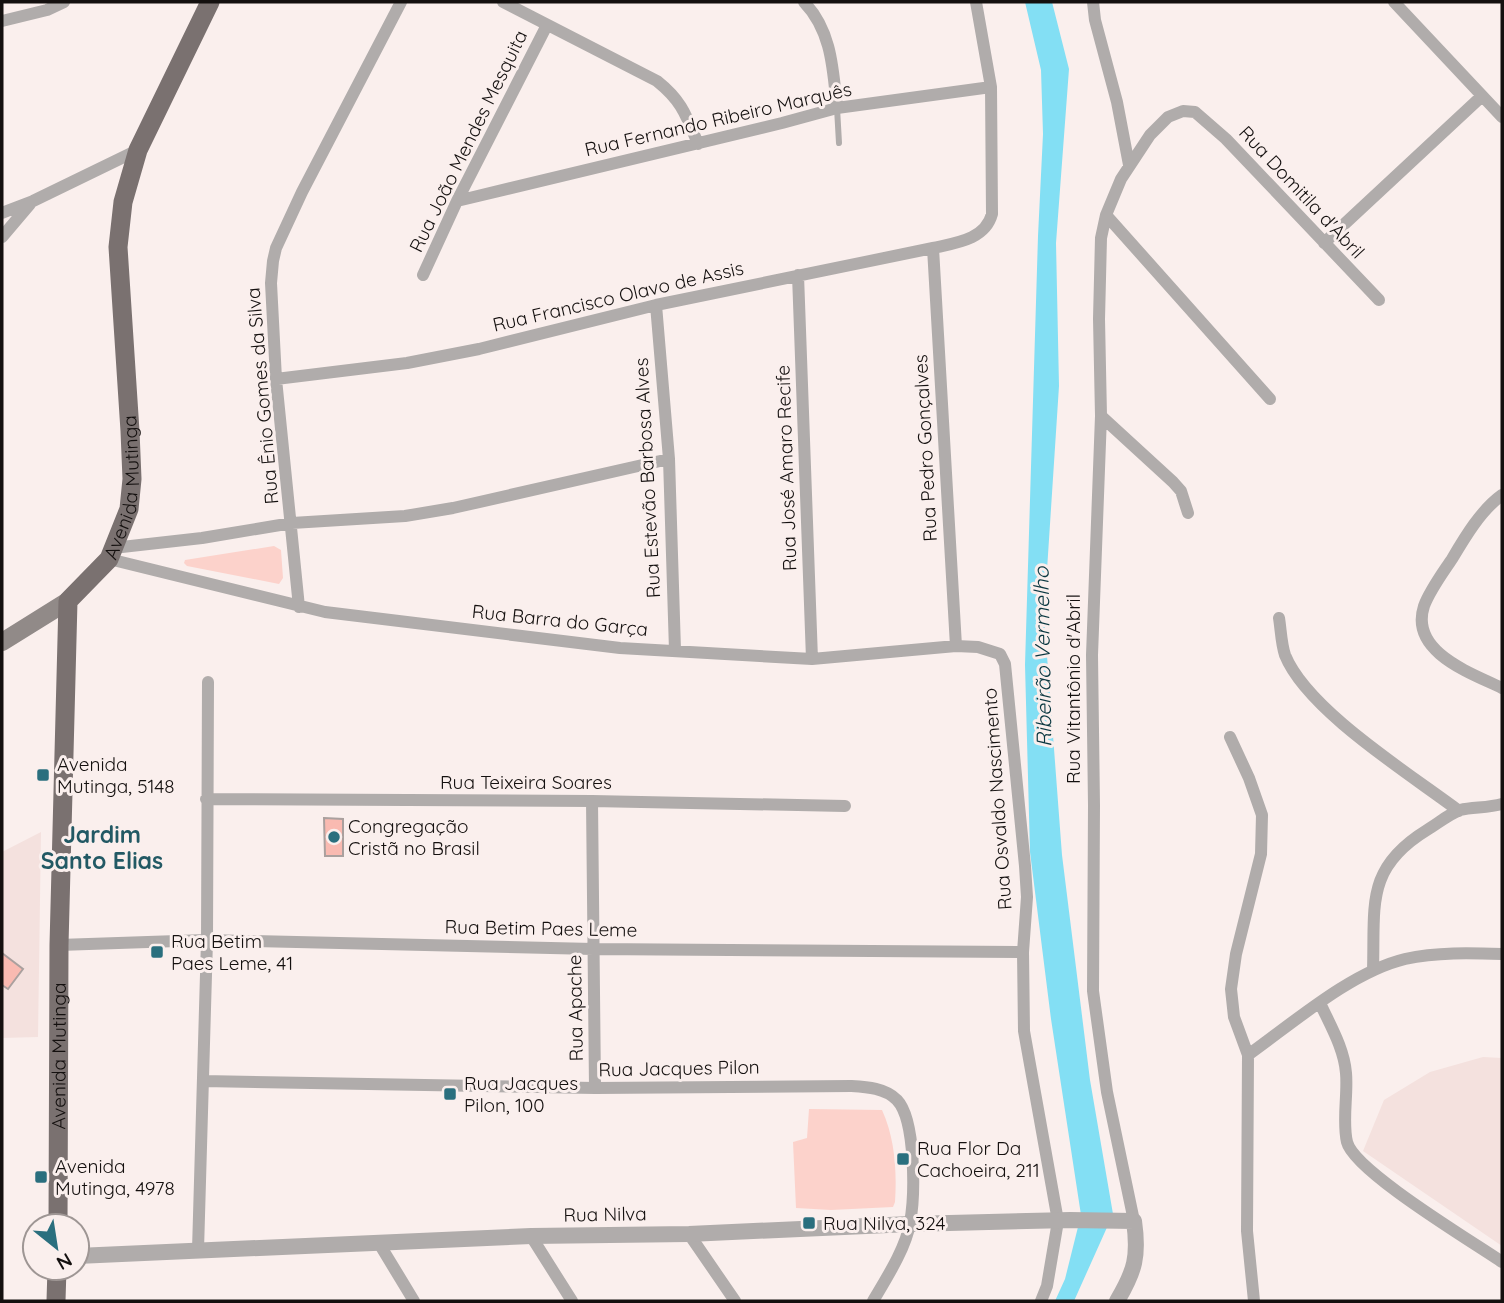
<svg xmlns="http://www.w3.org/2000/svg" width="1504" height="1303" viewBox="0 0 1504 1303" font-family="Quicksand,sans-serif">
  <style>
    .built { fill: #f4e1de }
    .green { fill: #fcd2cb }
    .water { fill: #83dff4 }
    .building { fill: #f9bab1; stroke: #aaa09e; stroke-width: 2 }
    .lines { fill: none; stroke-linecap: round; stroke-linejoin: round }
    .service { stroke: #b0acab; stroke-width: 6 }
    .minor { stroke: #b0acab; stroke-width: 12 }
    .tertiary { stroke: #b0acab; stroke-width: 16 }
    .secondary { stroke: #918a88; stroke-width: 18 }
    .primary { stroke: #7a7170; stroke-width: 19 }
    .poi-dot { fill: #2a6f7e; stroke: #faefed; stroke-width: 2.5 }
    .labels { text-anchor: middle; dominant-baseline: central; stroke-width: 6; stroke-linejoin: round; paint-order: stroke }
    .street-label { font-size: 19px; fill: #14100f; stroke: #faefed }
    .poi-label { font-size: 19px; fill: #14100f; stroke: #faefed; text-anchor: start }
    .water-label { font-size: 21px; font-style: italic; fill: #093740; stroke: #faefed }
    .quarter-label { font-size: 23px; font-weight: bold; fill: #225964; stroke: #faefed }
  </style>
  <rect width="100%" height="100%" fill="#faefed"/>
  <path class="built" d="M 41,832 L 38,1037 L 2,1038 L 2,852 Z
    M 1483,1057 L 1502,1058 L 1502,1246 L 1363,1151 L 1384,1100 L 1430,1072 Z"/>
  <path class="green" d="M 274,546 L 281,550 L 283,578 L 279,584 L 187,566 L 184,563 L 185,560 Z
    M 809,1109 L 882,1110 C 895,1138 897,1172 895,1202 L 893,1207 L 831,1210 L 796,1208 L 793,1142 L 807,1138 Z"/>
  <path class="water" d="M 1025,2 L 1052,2 L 1069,69 L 1056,243 L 1059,386 L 1044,616 L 1062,855 L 1090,1080 L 1113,1214 L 1074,1301 L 1055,1301 L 1065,1279 L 1081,1215 L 1051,1019 L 1030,852 L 1025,665 L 1038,236 L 1043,134 L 1041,70 Z"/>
  <path class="building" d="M 324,818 L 343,819 L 343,856 L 325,856 Z
    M 2,953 L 23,969 L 8,989 L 2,985 Z"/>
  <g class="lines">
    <path class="service" d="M 837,108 L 839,143"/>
    <path class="minor" d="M 503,2 L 657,81 C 682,101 686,115 698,144
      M 804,2 C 832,31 833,70 837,108
      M 1093,2 L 1095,20 L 1117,102 L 1129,165
      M 1394,2 L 1502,117
      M 2,21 L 47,10 L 64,2
      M 457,201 L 782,123 L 837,108 L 991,87
      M 2,213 L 33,201 L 138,150
      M 1106,215 L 1270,399
      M 2,237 L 30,204
      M 1324,243 L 1482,96
      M 933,248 L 956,646
      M 423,275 L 457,201 L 547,25
      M 798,275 L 812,659
      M 656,305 L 669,459 L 675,650
      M 276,379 L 407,363 L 479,349 L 656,305 L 933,248 C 955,243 985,240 992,214 L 991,87 L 976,2
      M 1101,416 L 1173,482 L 1181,491 L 1188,513
      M 1502,495 C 1481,510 1465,537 1452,559 C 1442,574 1430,590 1424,606 C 1409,652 1471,673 1502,688
      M 113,548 L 202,538 L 292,523 L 405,516 L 453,508 L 669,459
      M 109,559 L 325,612 L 620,648 L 812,659 L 956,646 L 978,647 L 1000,654 L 1005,664 L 1025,866 L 1027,897 L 1023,952 L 1024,1031 L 1058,1221 L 1047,1286 L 1041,1301
      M 299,607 L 276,379 L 271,283 L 273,261 L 276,248 L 302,192 L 401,2
      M 1279,618 C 1281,630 1281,643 1285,655 C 1307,710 1410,774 1459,811
      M 1230,737 L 1249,778 L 1262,815 L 1261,854 L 1236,954 L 1231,989 L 1234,1017 L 1248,1055 L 1247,1231 L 1254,1301
      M 206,799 L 592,801 L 845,806
      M 592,801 L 595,1088
      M 59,945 L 207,940 L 593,949 L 1023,952
      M 1373,970 C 1375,905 1365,868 1427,830 C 1437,824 1449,814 1460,810 C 1473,807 1488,808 1502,804
      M 1320,1003 C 1330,1025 1344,1048 1346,1073 C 1348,1095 1342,1121 1347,1142 C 1354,1171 1473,1242 1502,1262
      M 1248,1055 C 1293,1023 1351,972 1405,959 C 1437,952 1470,953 1502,954
      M 203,1081 L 595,1088 L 851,1086 C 867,1087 885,1088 897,1100 C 916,1120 915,1196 910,1223 C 906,1248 886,1279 873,1301
      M 1134,1221 L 1107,1092 L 1093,991 L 1094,805 L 1092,655 L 1101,416 L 1099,319 L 1101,238 L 1106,215 L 1121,179 L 1150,135 L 1168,117 L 1183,111 L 1195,112 L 1226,139 L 1379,300
      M 689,1234 L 735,1301
      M 531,1236 L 572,1301
      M 380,1245 L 414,1301
      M 198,1250 L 207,940 L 208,682"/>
    <path class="tertiary" d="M 77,1256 L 531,1236 L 689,1234 L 910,1224 L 1070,1220 L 1134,1221 C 1139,1256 1135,1271 1117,1301"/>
    <path class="secondary" d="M 2,642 L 68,601"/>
    <g class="primary">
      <path id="s1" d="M 58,1226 L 59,945 L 68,601 L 109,559 L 129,509 L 132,479 L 130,431 L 118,247 L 123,202 L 138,150 L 210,2"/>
      <path d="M 56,1301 L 57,1268"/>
    </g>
  </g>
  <g class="poi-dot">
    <rect x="36" y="768" width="14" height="14" rx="3.5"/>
    <circle cx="334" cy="837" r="7"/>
    <rect x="150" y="945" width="14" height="14" rx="3.5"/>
    <rect x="443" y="1087" width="14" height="14" rx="3.5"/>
    <rect x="896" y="1152" width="14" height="14" rx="3.5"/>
    <rect x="34" y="1170" width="14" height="14" rx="3.5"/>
    <rect x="802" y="1216" width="14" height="14" rx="3.5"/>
  </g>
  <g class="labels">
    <g class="street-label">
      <text transform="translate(718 119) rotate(-13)">Rua Fernando Ribeiro Marquês</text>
      <text transform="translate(468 141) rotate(-64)">Rua João Mendes Mesquita</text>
      <text transform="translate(1302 192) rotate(47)">Rua Domitila d'Abril</text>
      <text transform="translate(618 296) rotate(-13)">Rua Francisco Olavo de Assis</text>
      <text transform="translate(262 396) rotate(-95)">Rua Ênio Gomes da Silva</text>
      <text transform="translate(925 448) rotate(-93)">Rua Pedro Gonçalves</text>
      <text transform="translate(786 468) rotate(-92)">Rua José Amaro Recife</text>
      <text transform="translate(647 478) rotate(-93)">Rua Estevão Barbosa Alves</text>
      <text stroke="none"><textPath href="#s1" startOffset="758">Avenida Mutinga</textPath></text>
      <text transform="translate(560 620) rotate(6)">Rua Barra do Garça</text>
      <text transform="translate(1073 689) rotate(-90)">Rua Vitantônio d'Abril</text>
      <text x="526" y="782">Rua Teixeira Soares</text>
      <text transform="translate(997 799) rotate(-94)">Rua Osvaldo Nascimento</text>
      <text transform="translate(541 928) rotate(1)">Rua Betim Paes Leme</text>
      <text transform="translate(575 1008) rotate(-91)">Rua Apache</text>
      <text stroke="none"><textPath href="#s1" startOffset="170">Avenida Mutinga</textPath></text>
      <text transform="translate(679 1068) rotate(-1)">Rua Jacques Pilon</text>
      <text transform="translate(605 1214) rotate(-1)">Rua Nilva</text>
    </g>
    <g class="poi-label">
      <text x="57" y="764">Avenida<tspan x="57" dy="22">Mutinga, 5148</tspan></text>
      <text x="348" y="826">Congregação<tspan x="348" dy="22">Cristã no Brasil</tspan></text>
      <text x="171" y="941">Rua Betim<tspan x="171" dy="22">Paes Leme, 41</tspan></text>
      <text x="464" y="1083">Rua Jacques<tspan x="464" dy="22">Pilon, 100</tspan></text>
      <text x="917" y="1148">Rua Flor Da<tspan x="917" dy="22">Cachoeira, 211</tspan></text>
      <text x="55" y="1166">Avenida<tspan x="55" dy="22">Mutinga, 4978</tspan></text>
      <text x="823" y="1223">Rua Nilva, 324</text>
    </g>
    <g class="water-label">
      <text transform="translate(1042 657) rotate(-91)">Ribeirão Vermelho</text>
    </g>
    <g class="quarter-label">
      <text x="102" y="834">Jardim<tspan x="102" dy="26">Santo Elias</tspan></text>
    </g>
  </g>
  <rect width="1504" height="1303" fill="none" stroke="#14100f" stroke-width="7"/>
  <g transform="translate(56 1247) rotate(150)"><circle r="33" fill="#faefed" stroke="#9e9694" stroke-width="2"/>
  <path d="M0-5L12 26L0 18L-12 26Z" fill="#2a6f7e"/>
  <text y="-10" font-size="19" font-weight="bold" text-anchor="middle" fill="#14100f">N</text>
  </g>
</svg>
